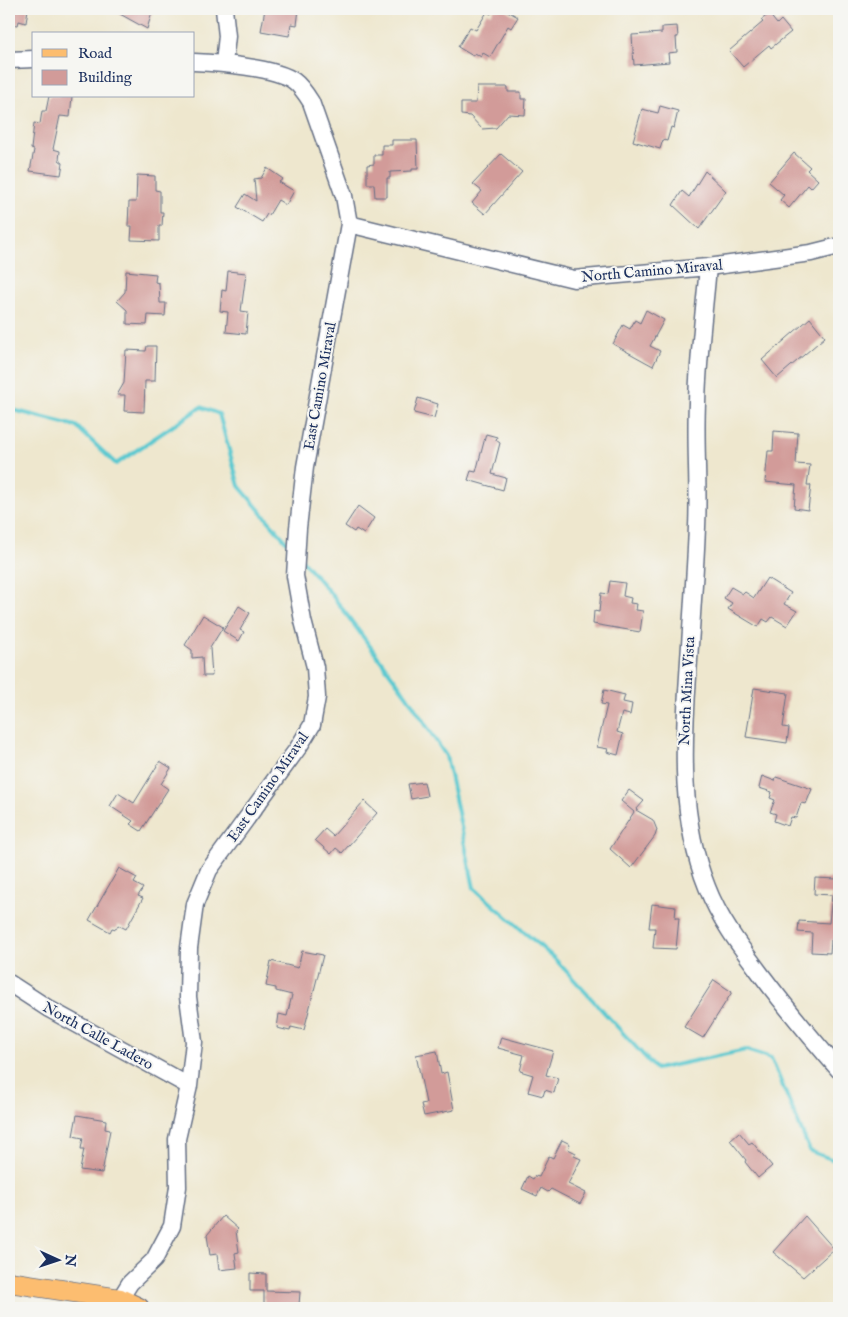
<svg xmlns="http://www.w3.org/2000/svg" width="848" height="1317" viewBox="0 0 848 1317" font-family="'IM FELL English',serif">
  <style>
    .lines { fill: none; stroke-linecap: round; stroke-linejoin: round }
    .stream { stroke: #5bc9d0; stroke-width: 4 }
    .building { fill: #d29b99 }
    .minor-casing { stroke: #656f85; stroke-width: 19 }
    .major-casing { stroke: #656f85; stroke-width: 22 }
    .minor { stroke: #fff; stroke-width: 16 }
    .major { stroke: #fcbd6f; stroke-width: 20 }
    .labels { text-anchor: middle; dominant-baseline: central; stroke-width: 4; stroke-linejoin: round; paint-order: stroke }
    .street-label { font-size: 15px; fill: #1b2f5e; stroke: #f6f6f2 }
  </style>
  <rect width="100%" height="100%" fill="#f6f6f2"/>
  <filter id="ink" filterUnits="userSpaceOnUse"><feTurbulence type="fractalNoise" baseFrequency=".02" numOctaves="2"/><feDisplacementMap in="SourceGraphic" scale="10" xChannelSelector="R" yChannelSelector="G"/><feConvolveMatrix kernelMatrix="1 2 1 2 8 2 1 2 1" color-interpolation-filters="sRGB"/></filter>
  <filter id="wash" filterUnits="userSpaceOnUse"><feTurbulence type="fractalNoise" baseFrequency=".0096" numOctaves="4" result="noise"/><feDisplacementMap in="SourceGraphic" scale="20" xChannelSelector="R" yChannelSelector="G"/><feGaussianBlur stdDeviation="1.12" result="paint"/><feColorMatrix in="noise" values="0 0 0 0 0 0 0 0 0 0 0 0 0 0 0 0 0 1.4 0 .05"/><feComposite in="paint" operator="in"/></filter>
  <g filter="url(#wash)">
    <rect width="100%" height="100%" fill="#eee7ce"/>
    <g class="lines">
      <path class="stream" d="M 9,409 L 76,426 L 116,464 L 201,407 L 219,414 L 239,486 L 291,547
        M 302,560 L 332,595 L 407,696 L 446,756 L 474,888 L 555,959 L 656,1069 L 746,1050 L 771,1058 L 810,1151 L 839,1162"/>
    </g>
    <g id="blocks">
      <path class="building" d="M 9,9 L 28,9 L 26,23 L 19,21 L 18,25 L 9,24 Z
        M 111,9 L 153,9 L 147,29 Z
        M 265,9 L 299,9 L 297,25 L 291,24 L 289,36 L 261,31 Z
        M 494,9 L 504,9 L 518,17 L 511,28 L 508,26 L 490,57 L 483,53 L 481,57 L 475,53 L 473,56 L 458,47 L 470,27 L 476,30 L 487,12 L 491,14 Z
        M 769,14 L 777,24 L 781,20 L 791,32 L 771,48 L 769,45 L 743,67 L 729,51 L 763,22 L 761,20 Z
        M 677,26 L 678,37 L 676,37 L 677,52 L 668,53 L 669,62 L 634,65 L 632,35 L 662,33 L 662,27 Z
        M 477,87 L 508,87 L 508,92 L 521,92 L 521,99 L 526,99 L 525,115 L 508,114 L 496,128 L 482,129 L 470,116 L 461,115 L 461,103 L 476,103 Z
        M 49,96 L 72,96 L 70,117 L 60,116 L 53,149 L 60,151 L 59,160 L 63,163 L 61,175 L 30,171 L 34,150 L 31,149 L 34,123 L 40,124 L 42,111 L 46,111 Z
        M 660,106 L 678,111 L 674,128 L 671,127 L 667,141 L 663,140 L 660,149 L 633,141 L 642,109 L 658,113 Z
        M 392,140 L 417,140 L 418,169 L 412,169 L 412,171 L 390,172 L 390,178 L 387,178 L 387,197 L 375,197 L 374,184 L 367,184 L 367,165 L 374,164 L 374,155 L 382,155 L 382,145 L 392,145 Z
        M 794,153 L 810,167 L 807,170 L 818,180 L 811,188 L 808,185 L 789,208 L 780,200 L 784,195 L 769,182 Z
        M 501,154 L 522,172 L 485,214 L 472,203 L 482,191 L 473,184 Z
        M 267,168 L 283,179 L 279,182 L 294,191 L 286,205 L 278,200 L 269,215 L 267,214 L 262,222 L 237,207 L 245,194 L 256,201 L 254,179 L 261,178 Z
        M 705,171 L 726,191 L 699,229 L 673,205 L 682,191 L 689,197 Z
        M 137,175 L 155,176 L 155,190 L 160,191 L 160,212 L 163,212 L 162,226 L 159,226 L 159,241 L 131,240 L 132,226 L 128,226 L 129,202 L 136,202 Z
        M 126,271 L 156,274 L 155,282 L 159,283 L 160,303 L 166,303 L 165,316 L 148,315 L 147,325 L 127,324 L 127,310 L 117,301 L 125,292 Z
        M 228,271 L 246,273 L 241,311 L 248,312 L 246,334 L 226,332 L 228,312 L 220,311 L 222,290 L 226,291 Z
        M 646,310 L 664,320 L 650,346 L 660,351 L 653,366 L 613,344 L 623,325 L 630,329 L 635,320 L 640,323 Z
        M 810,318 L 825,337 L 777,378 L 762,360 Z
        M 147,346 L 156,346 L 155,381 L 145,381 L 144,412 L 124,411 L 125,395 L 117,395 L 124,383 L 126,350 L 146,351 Z
        M 418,398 L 438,404 L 434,418 L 414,413 Z
        M 774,431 L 798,433 L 796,464 L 810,465 L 807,485 L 811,485 L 808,510 L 794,508 L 796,485 L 765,482 L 768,451 L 773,451 Z
        M 486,434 L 497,437 L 496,440 L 500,443 L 492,474 L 506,478 L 503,490 L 468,480 L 471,471 L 476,472 Z
        M 358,506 L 374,518 L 364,534 L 356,529 L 354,532 L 345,526 Z
        M 767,578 L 791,593 L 784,604 L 797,611 L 787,626 L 772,617 L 768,622 L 763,619 L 758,627 L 728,609 L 732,603 L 724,598 L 731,587 L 743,594 L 745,592 L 754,598 Z
        M 610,581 L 625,583 L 623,596 L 631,598 L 630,603 L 637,604 L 636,610 L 643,611 L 640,632 L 593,624 L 594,611 L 599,612 L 601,593 L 608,594 Z
        M 239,606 L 250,613 L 240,630 L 244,632 L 239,641 L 223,631 Z
        M 203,615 L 223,627 L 210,648 L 212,676 L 203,676 L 202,657 L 192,658 L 192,650 L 185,645 Z
        M 754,688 L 788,693 L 783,727 L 789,728 L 787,743 L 746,737 Z
        M 604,690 L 625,695 L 623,702 L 632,704 L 630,715 L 622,713 L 617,732 L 623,734 L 618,755 L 607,752 L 608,749 L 597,747 L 607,705 L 601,704 Z
        M 160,761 L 171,768 L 161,784 L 168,789 L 141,831 L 130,824 L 133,821 L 110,806 L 118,793 L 134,803 Z
        M 762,776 L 775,781 L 776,777 L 812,789 L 806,804 L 801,803 L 796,818 L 791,817 L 788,826 L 774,821 L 776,814 L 770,812 L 775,800 L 770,798 L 772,792 L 759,788 Z
        M 424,782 L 427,796 L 411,799 L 408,784 Z
        M 629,790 L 644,801 L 636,810 L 653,820 L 657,830 L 655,836 L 631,868 L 610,849 L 634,812 L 621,801 Z
        M 364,801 L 377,813 L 342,853 L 336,848 L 331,854 L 315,840 L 325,829 L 333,836 Z
        M 119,868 L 137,878 L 134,883 L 143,888 L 138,896 L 143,898 L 126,929 L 118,925 L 116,929 L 112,928 L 110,932 L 89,920 Z
        M 815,878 L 837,879 L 837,886 L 839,886 L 839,941 L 831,940 L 830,953 L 811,952 L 812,933 L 798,932 L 799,921 L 829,923 L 832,895 L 814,894 Z
        M 652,904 L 676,907 L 675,918 L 679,918 L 676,949 L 653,948 L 655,928 L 649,928 Z
        M 302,951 L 323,955 L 304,1030 L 291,1027 L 290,1031 L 277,1028 L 279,1014 L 287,1016 L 292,995 L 276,991 L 276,988 L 266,986 L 271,961 L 298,968 Z
        M 714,980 L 732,992 L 703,1038 L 684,1027 Z
        M 501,1037 L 553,1051 L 546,1075 L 558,1078 L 554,1093 L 545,1090 L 543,1096 L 528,1092 L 533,1075 L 520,1071 L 524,1055 L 498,1048 Z
        M 437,1051 L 441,1074 L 447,1072 L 454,1110 L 424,1116 L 421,1104 L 426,1103 L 416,1055 Z
        M 77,1115 L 106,1120 L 105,1129 L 110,1130 L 102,1173 L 80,1170 L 84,1149 L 81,1149 L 83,1138 L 73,1136 Z
        M 739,1132 L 749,1144 L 752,1142 L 772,1166 L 758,1178 L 745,1162 L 746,1160 L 730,1140 Z
        M 562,1140 L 570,1144 L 568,1149 L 576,1153 L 574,1156 L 581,1159 L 568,1184 L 586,1193 L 580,1204 L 551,1189 L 548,1192 L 541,1188 L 537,1196 L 522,1189 L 528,1176 L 533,1179 L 535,1176 L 539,1177 L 549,1156 L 553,1158 Z
        M 223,1216 L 238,1229 L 236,1231 L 239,1252 L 235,1253 L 237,1268 L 219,1270 L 217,1254 L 210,1255 L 207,1235 Z
        M 805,1216 L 834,1249 L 803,1277 L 773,1252 Z
        M 250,1273 L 266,1274 L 266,1291 L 300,1292 L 299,1305 L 288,1305 L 288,1308 L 267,1308 L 267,1307 L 264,1306 L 264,1291 L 250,1291 Z"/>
    </g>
  </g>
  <g filter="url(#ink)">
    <use href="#blocks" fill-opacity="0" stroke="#656f85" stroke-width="1"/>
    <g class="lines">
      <g class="minor-casing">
        <path id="minor" d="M 9,60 L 34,59
          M 224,63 L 227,36 L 224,9
          M 349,224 L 574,279 L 708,267 L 811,253 L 839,246
          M 708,267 C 704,312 698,358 697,403 C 695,445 699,486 697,527 C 695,577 691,627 688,676 C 683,747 680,820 707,887 C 720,921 742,949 763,977 C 787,1009 813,1040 839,1070
          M 9,983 L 49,1009 L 189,1086
          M 120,1299 L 130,1283 L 154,1260 L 172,1226 L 178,1187 L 177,1139 L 189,1086 L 194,1042 L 188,997 L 189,948 L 195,904 L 209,870 L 298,748 L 312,725 L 317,697 L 315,667 L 303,621 L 295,576 L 298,528 L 305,467 L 349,224 L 344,196 L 311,102 C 306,94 301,86 294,81 C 275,67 217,63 194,62"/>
      </g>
      <g class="major-casing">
        <path id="major" d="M 9,1282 L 120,1299 L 139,1308"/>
      </g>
      <use href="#minor" class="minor"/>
      <use href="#major" class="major"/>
    </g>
  </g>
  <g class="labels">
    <g class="street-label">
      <text transform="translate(652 271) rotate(-5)">North Camino Miraval</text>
      <text transform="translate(320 386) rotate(-80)">East Camino Miraval</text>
      <text transform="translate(687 691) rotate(-87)">North Mina Vista</text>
      <text transform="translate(268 787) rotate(-55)">East Camino Miraval</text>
      <text transform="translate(98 1036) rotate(29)">North Calle Ladero</text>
    </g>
  </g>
  <rect width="848" height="1317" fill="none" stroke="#f6f6f2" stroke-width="30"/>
  <rect x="32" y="32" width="162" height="65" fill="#f6f6f2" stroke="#9ea6b7"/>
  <rect x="42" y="49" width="25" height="8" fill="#fcbd6f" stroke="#9ea6b7"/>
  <text x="78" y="58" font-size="15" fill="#1b2f5e">Road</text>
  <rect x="42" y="70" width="25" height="15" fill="#d29b99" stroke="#9ea6b7"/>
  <text x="78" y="82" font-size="15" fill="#1b2f5e">Building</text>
  <g transform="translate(58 1260) rotate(93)" stroke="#f6f6f2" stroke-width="4" paint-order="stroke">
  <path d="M0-4L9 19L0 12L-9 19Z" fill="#1b2f5e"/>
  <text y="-8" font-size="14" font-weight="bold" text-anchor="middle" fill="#1b2f5e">N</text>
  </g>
</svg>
